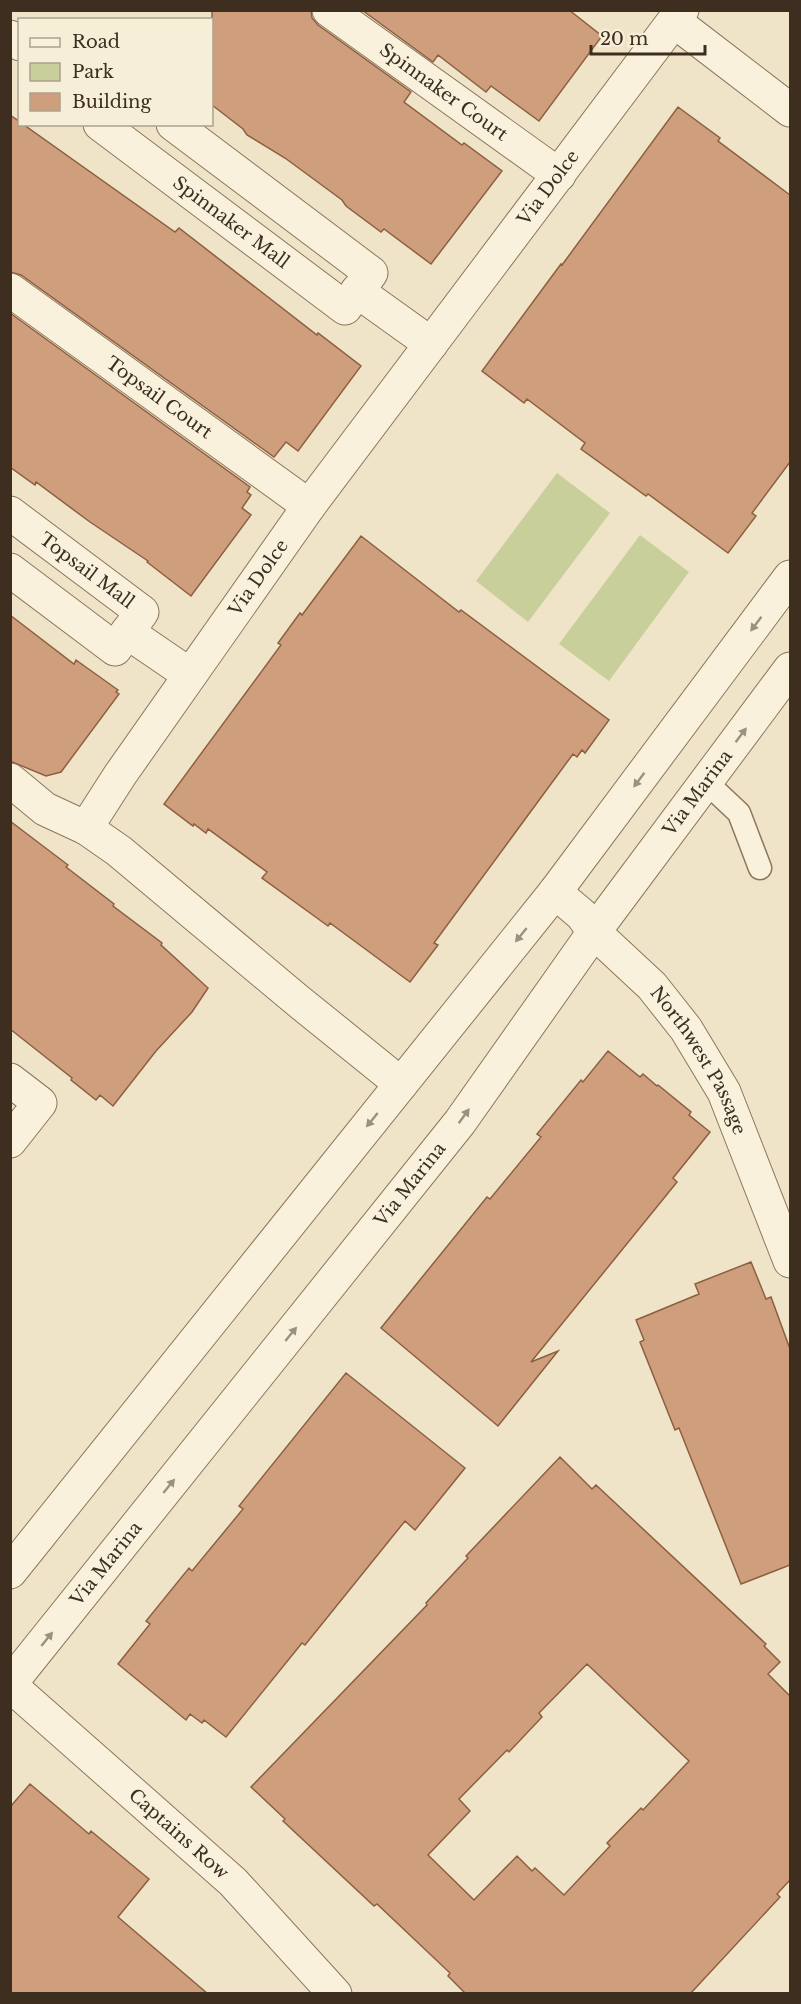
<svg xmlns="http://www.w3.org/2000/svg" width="801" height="2004" viewBox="0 0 801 2004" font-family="'Libre Baskerville',serif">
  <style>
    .green { fill: #c9cf9b }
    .building { fill: #cf9f7d; stroke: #8d5f41; stroke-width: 1.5; fill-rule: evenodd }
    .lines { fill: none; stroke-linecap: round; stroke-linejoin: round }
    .service-casing { stroke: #8d765c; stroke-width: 25 }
    .pedestrian-casing { stroke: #8d765c; stroke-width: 35 }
    .minor-casing { stroke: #8d765c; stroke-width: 35 }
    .tertiary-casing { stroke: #8d765c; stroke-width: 35 }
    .service { stroke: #faf1dc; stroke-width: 22 }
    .pedestrian { stroke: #faf1dc; stroke-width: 33 }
    .minor { stroke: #faf1dc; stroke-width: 33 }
    .tertiary { stroke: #faf1dc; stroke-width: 33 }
    .oneway { fill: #9c907e }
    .labels { text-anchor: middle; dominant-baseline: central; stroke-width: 4.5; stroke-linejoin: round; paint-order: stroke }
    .street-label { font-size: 18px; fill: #3d2e20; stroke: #f7eed8 }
  </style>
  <rect width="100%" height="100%" fill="#f0e4c8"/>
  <path class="green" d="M 557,473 L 610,513 L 528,622 L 476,581 Z
    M 640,535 L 689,572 L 609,681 L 559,644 Z"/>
  <path class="building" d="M 212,10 L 311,10 L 312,18 L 318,25 L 411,92 L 404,102 L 462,145 L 464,143 L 502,171 L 431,264 L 384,229 L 381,232 L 346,206 L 342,200 L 285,158 L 247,135 L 243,129 L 212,105 Z
    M 362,10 L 569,10 L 602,36 L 539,121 L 491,86 L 486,92 L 438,55 L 433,62 Z
    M 678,107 L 720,138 L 718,141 L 790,195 L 790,462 L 752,513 L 756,516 L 728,553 L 648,494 L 646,496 L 581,449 L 585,443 L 527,399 L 524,403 L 482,371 L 561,264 L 562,265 Z
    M 10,115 L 20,122 L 20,124 L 24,125 L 175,232 L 179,228 L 317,335 L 318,333 L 361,366 L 298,451 L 286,442 L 274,457 L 21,275 L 10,272 Z
    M 10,313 L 250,487 L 247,492 L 251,495 L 242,508 L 251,515 L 191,596 L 147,562 L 148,561 L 90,522 L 36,482 L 35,485 L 10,467 Z
    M 361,536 L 459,612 L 461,610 L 609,720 L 585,753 L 582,750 L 577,757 L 573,754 L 434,943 L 438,945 L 410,982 L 330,923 L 328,926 L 262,878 L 267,872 L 208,829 L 206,833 L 194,824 L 193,826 L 164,804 L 281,645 L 278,643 L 300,613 L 302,615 Z
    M 10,615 L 74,664 L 76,660 L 118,690 L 116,692 L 119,694 L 61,772 L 46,776 L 10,761 Z
    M 10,821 L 68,865 L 66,867 L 114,904 L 113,906 L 162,943 L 161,945 L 208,988 L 192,1012 L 156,1051 L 113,1106 L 100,1095 L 96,1100 L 71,1080 L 72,1078 L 10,1029 Z
    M 608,1051 L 640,1077 L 643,1074 L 657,1086 L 658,1085 L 691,1112 L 689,1115 L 710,1132 L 673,1178 L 677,1182 L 531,1362 L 558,1351 L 498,1426 L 381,1328 L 487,1197 L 490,1199 L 541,1137 L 537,1134 L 581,1080 L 583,1082 Z
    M 751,1262 L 766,1299 L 771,1297 L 790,1349 L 790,1565 L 741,1584 L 679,1428 L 675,1430 L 640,1342 L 644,1340 L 636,1320 L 699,1294 L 695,1284 Z
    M 346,1373 L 465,1468 L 415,1530 L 405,1521 L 305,1645 L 302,1643 L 226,1737 L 204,1720 L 202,1723 L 190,1714 L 186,1720 L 118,1664 L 150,1624 L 146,1621 L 189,1568 L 192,1571 L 243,1509 L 239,1506 Z
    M 560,1457 L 592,1489 L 596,1485 L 766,1644 L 764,1646 L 780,1662 L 768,1674 L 790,1696 L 790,1880 L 777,1894 L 780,1897 L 690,1994 L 466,1994 L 448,1976 L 450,1973 L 377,1904 L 374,1906 L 283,1821 L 285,1819 L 251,1787 L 427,1605 L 426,1603 L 468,1558 L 466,1556 ZM 587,1664 L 689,1761 L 643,1810 L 641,1808 L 607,1843 L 610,1846 L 564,1895 L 535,1868 L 532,1871 L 517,1856 L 474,1900 L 428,1855 L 470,1811 L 459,1799 L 507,1750 L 509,1752 L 542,1717 L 539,1713 Z
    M 30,1784 L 89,1834 L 91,1831 L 149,1879 L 118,1917 L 208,1994 L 10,1994 L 10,1807 Z"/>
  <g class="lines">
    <g class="service-casing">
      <path id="service" d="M 706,782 L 739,813 L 760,868"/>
    </g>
    <g class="pedestrian-casing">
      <g id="pedestrian">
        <path d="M 10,37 L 20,44"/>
        <path id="s1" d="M 100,124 L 345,308 L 371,273 L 173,124"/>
        <path d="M 357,291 L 431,344"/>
        <path id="s2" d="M 10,513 L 142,612 L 115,649 L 10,570"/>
        <path d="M 127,632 L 190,675"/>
        <path d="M 10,1080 L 40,1103 L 10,1141"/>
      </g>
    </g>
    <g class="minor-casing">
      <g id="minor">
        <path id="s3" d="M 329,10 L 559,175"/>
        <path d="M 674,21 L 790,110"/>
        <path id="s4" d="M 10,290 L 309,506"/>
        <path d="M 10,780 L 45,809 L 86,828"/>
        <path id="s5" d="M 555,892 L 582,915 L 594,932 L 652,986 L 686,1029 L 724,1092 L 790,1261"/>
        <path id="s6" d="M 401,1084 L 297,1000 L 119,851 L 86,828 L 120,775 L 309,506 L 682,10"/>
        <path id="s7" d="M 10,1685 L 233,1882 L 335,1994"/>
      </g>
    </g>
    <g class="tertiary-casing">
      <g id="tertiary">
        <path d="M 10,1572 L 555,892 L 790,577"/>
        <path id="s8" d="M 10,1684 L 460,1122 L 594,932 L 790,669"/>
      </g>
    </g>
    <use href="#service" class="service"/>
    <use href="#pedestrian" class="pedestrian"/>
    <use href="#minor" class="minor"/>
    <use href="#tertiary" class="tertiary"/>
  </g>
  <defs><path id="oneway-solid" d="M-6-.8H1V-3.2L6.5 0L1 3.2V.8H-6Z" transform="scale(1.5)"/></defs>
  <g class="oneway">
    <use href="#oneway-solid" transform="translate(756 624) rotate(127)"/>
    <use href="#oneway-solid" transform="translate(741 735) rotate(-53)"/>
    <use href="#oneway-solid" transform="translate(639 780) rotate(127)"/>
    <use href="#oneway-solid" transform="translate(521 935) rotate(129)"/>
    <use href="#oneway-solid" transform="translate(464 1116) rotate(-54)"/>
    <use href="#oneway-solid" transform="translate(372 1120) rotate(129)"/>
    <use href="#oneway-solid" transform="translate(291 1334) rotate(-51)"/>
    <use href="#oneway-solid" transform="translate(169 1486) rotate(-51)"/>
    <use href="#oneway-solid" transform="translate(47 1639) rotate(-51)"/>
  </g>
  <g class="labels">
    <g class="street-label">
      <text stroke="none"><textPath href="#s3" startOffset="141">Spinnaker Court</textPath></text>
      <text stroke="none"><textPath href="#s6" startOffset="1196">Via Dolce</textPath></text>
      <text stroke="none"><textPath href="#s1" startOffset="164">Spinnaker Mall</textPath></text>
      <text stroke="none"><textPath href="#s4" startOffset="184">Topsail Court</textPath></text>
      <text stroke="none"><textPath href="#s2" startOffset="96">Topsail Mall</textPath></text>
      <text stroke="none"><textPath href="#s6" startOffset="710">Via Dolce</textPath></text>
      <text stroke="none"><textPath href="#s8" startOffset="1126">Via Marina</textPath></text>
      <text stroke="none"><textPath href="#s5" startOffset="224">Northwest Passage</textPath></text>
      <text stroke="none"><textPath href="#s8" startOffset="640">Via Marina</textPath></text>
      <text stroke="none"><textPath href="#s8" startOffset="154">Via Marina</textPath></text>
      <text stroke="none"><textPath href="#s7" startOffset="225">Captains Row</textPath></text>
    </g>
  </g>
  <rect width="801" height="2004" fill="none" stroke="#3d2e20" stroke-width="24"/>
  <rect x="18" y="18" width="195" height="108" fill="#f7eed8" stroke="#ada18e" stroke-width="1.5"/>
  <rect x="30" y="38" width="30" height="9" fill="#faf1dc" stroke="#ada18e" stroke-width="1.5"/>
  <text x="72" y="48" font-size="18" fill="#3d2e20">Road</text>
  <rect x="30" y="63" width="30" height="18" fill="#c9cf9b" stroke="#ada18e" stroke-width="1.5"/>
  <text x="72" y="78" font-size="18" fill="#3d2e20">Park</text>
  <rect x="30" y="93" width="30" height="18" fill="#cf9f7d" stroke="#ada18e" stroke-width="1.5"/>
  <text x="72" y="108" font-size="18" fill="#3d2e20">Building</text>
  <path d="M591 45v9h114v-9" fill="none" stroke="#3d2e20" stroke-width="3"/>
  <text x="600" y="45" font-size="18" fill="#3d2e20" stroke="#f7eed8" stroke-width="4.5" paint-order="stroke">20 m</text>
</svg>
